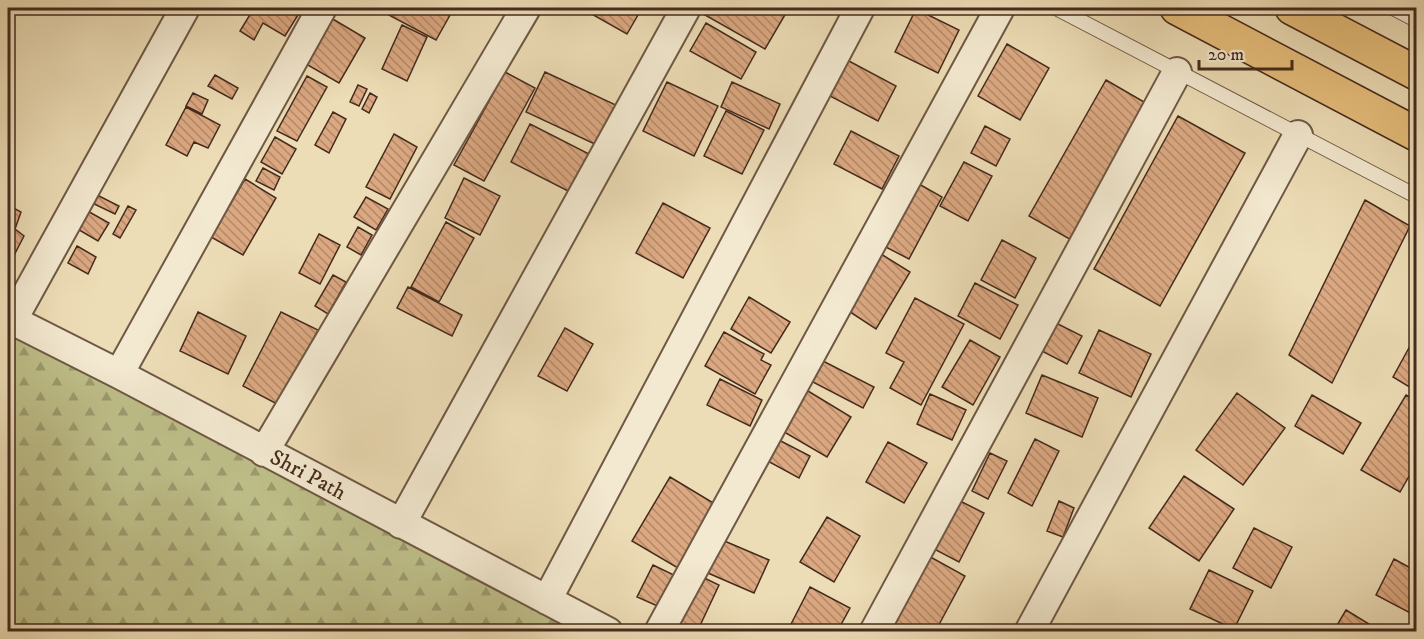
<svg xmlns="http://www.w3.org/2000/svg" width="1424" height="639" viewBox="0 0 1424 639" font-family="'IM FELL DW Pica',serif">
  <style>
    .forest { fill: url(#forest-firs); stroke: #827554; stroke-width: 1.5 }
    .building { fill: url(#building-back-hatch); stroke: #452b1e; stroke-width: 1.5 }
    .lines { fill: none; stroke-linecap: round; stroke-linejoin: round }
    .lane-casing { stroke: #6f5844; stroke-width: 16 }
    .street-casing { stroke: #6f5844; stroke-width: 32 }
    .highway-casing { stroke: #452b1e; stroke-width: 36 }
    .lane { stroke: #f3e9d0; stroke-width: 14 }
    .street { stroke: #f3e9d0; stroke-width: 28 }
    .highway { stroke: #e6be7b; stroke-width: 33 }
    .labels { text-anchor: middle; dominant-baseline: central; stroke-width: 4.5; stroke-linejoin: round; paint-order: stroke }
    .street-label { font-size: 22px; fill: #452b1e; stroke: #f3e9d0 }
  </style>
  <defs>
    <pattern id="forest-firs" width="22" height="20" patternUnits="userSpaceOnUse" patternTransform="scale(1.5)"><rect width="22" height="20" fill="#bebf89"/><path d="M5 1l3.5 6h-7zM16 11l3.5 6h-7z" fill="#9c9b6f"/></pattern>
    <pattern id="building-back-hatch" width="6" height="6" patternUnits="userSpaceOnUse" patternTransform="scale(1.5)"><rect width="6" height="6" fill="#dba881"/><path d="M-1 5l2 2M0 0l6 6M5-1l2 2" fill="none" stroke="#b38969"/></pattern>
  </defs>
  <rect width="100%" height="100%" fill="#edddb6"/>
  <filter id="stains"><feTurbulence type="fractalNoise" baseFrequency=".00333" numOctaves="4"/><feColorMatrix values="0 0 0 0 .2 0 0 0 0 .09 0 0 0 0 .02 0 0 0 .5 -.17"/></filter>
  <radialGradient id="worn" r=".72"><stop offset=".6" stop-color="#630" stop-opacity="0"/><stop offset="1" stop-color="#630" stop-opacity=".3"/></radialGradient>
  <path class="forest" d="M 8,330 L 579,631 L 8,631 Z"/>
  <path class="building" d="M 254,8 L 284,8 L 298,15 L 285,36 L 263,23 L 254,40 L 240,31 Z
    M 388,8 L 454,8 L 436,40 L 385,13 Z
    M 581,8 L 642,8 L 627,34 Z
    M 710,8 L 776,8 L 786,13 L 765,49 L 705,15 Z
    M 916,9 L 959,30 L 938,73 L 895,52 Z
    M 331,18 L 365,38 L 339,83 L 306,64 Z
    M 706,23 L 756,52 L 741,79 L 690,51 Z
    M 402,25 L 427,37 L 407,81 L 382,69 Z
    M 1007,44 L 1049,68 L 1020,120 L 978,96 Z
    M 847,60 L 896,86 L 878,121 L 828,95 Z
    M 505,72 L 535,88 L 484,181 L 454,165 Z
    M 545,72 L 618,106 L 599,146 L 526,112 Z
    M 215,75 L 238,88 L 232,99 L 208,86 Z
    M 307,76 L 327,87 L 297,141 L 277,131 Z
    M 1106,80 L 1151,106 L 1073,241 L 1029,216 Z
    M 667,82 L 718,106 L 694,156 L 643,131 Z
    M 732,82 L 780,104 L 769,129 L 721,107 Z
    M 358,85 L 367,89 L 359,106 L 350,102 Z
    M 193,93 L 208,100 L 202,114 L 186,106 Z
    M 370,93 L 377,97 L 369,113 L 362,109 Z
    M 186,107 L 220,125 L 208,148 L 194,142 L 187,156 L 166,145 Z
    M 726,111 L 764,130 L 742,174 L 704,156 Z
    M 333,112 L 346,119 L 329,153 L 315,145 Z
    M 1178,116 L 1245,153 L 1160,306 L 1094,269 Z
    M 530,124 L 591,155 L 572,193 L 511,162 Z
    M 985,126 L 1010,139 L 996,166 L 971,153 Z
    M 851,131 L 899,156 L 882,189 L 834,164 Z
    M 394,134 L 417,147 L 390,199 L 366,187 Z
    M 275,137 L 296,149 L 282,174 L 261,162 Z
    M 964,162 L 992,176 L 968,221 L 940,206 Z
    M 263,168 L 280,177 L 274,190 L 256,181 Z
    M 464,178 L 500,196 L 480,235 L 445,218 Z
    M 245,179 L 276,198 L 243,255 L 211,237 Z
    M 912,180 L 942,197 L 909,259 L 878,243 Z
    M 95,194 L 119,206 L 115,214 L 90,202 Z
    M 366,197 L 388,209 L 376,230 L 354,217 Z
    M 1365,200 L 1410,226 L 1332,383 L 1289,355 Z
    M 663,203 L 710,228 L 683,278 L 636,253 Z
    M 8,205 L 21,212 L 15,229 L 24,236 L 8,267 Z
    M 128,206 L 136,210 L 120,238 L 113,234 Z
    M 84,209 L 109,223 L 98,241 L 74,227 Z
    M 446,222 L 474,238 L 439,302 L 411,287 Z
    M 358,227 L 372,235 L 361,255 L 347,247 Z
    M 319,234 L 340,245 L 320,284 L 299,273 Z
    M 1002,240 L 1036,258 L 1015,298 L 981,280 Z
    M 77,246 L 96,257 L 88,274 L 68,263 Z
    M 881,254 L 910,272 L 876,329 L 847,310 Z
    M 333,275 L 346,282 L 328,314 L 315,306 Z
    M 975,283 L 1018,305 L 1000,339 L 958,316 Z
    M 408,287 L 462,315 L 452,336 L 397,308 Z
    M 749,297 L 790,322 L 771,353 L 731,329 Z
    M 915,298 L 964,324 L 921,405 L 890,388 L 904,362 L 886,353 Z
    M 198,312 L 246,336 L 228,374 L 180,351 Z
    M 281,312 L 318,330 L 279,405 L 243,386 Z
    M 1050,320 L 1082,336 L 1067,364 L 1036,348 Z
    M 565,328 L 593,344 L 567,391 L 538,376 Z
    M 1099,330 L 1151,354 L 1131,397 L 1079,373 Z
    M 724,332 L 764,354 L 761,360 L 771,365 L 755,394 L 705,366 Z
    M 1416,335 L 1416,391 L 1393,377 Z
    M 970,340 L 1000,357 L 973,405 L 942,387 Z
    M 817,358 L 874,387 L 863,408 L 807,379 Z
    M 1042,375 L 1098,398 L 1082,437 L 1026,413 Z
    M 720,379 L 762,400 L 750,426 L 707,405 Z
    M 803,388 L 851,417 L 827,457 L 779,429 Z
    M 1237,393 L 1285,428 L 1243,485 L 1196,450 Z
    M 930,394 L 966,410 L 952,440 L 917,424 Z
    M 1312,395 L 1361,423 L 1343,454 L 1295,426 Z
    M 1406,395 L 1416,401 L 1416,464 L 1400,492 L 1361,470 Z
    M 773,437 L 810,456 L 799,478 L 762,458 Z
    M 1035,439 L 1059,451 L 1032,506 L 1008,493 Z
    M 888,442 L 927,463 L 904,503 L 866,482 Z
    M 990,453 L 1007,461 L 988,499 L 972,491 Z
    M 1184,476 L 1234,509 L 1199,561 L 1149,528 Z
    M 670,477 L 720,507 L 683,571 L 632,541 Z
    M 958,500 L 984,513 L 959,562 L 934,549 Z
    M 1059,501 L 1074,508 L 1063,537 L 1047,531 Z
    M 827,517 L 860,536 L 834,582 L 800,562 Z
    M 1254,528 L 1292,547 L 1271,588 L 1233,568 Z
    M 715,537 L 769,560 L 754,593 L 701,570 Z
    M 925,554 L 965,576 L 935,632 L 883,632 Z
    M 1394,559 L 1416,571 L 1416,616 L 1376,595 Z
    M 653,565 L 678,577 L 662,608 L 637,597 Z
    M 1209,570 L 1253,591 L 1234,629 L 1190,609 Z
    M 694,573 L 719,585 L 697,632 L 670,619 Z
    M 810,587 L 850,608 L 837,632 L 787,632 Z
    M 1346,610 L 1382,632 L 1333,632 Z"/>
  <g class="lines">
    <g class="lane-casing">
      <path id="lane" d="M 1056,8 L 1416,196
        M 1393,8 L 1416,20"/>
    </g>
    <g class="street-casing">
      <path id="street" d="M 8,318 L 119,374 L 608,632
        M 12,321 L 185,8
        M 119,374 L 322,8
        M 264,452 L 526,8
        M 401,524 L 686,8
        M 547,600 L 860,8
        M 659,632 L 1000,8
        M 874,632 L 1177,72
        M 1029,632 L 1298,135"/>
    </g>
    <g class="highway-casing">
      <path id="highway" d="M 1177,8 L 1416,134
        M 1292,8 L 1416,73"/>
    </g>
    <use href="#lane" class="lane"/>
    <use href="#street" class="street"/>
    <use href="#highway" class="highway"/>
  </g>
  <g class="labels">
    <g class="street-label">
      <text transform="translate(308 475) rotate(28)">Shri Path</text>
    </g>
  </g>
  <rect width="1424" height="639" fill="none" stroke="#edddb6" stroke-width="30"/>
  <rect x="9" y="9" width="1406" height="621" fill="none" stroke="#452b1e" stroke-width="3"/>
  <rect x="15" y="15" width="1394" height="609" fill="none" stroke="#452b1e" stroke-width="1.5"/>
  <path d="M1199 60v9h93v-9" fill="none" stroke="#452b1e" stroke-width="3"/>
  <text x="1208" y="60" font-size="18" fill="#452b1e" stroke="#f3e9d0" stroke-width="4.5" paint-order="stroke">20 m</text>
  <rect width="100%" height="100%" filter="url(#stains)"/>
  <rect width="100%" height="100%" fill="url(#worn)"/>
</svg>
